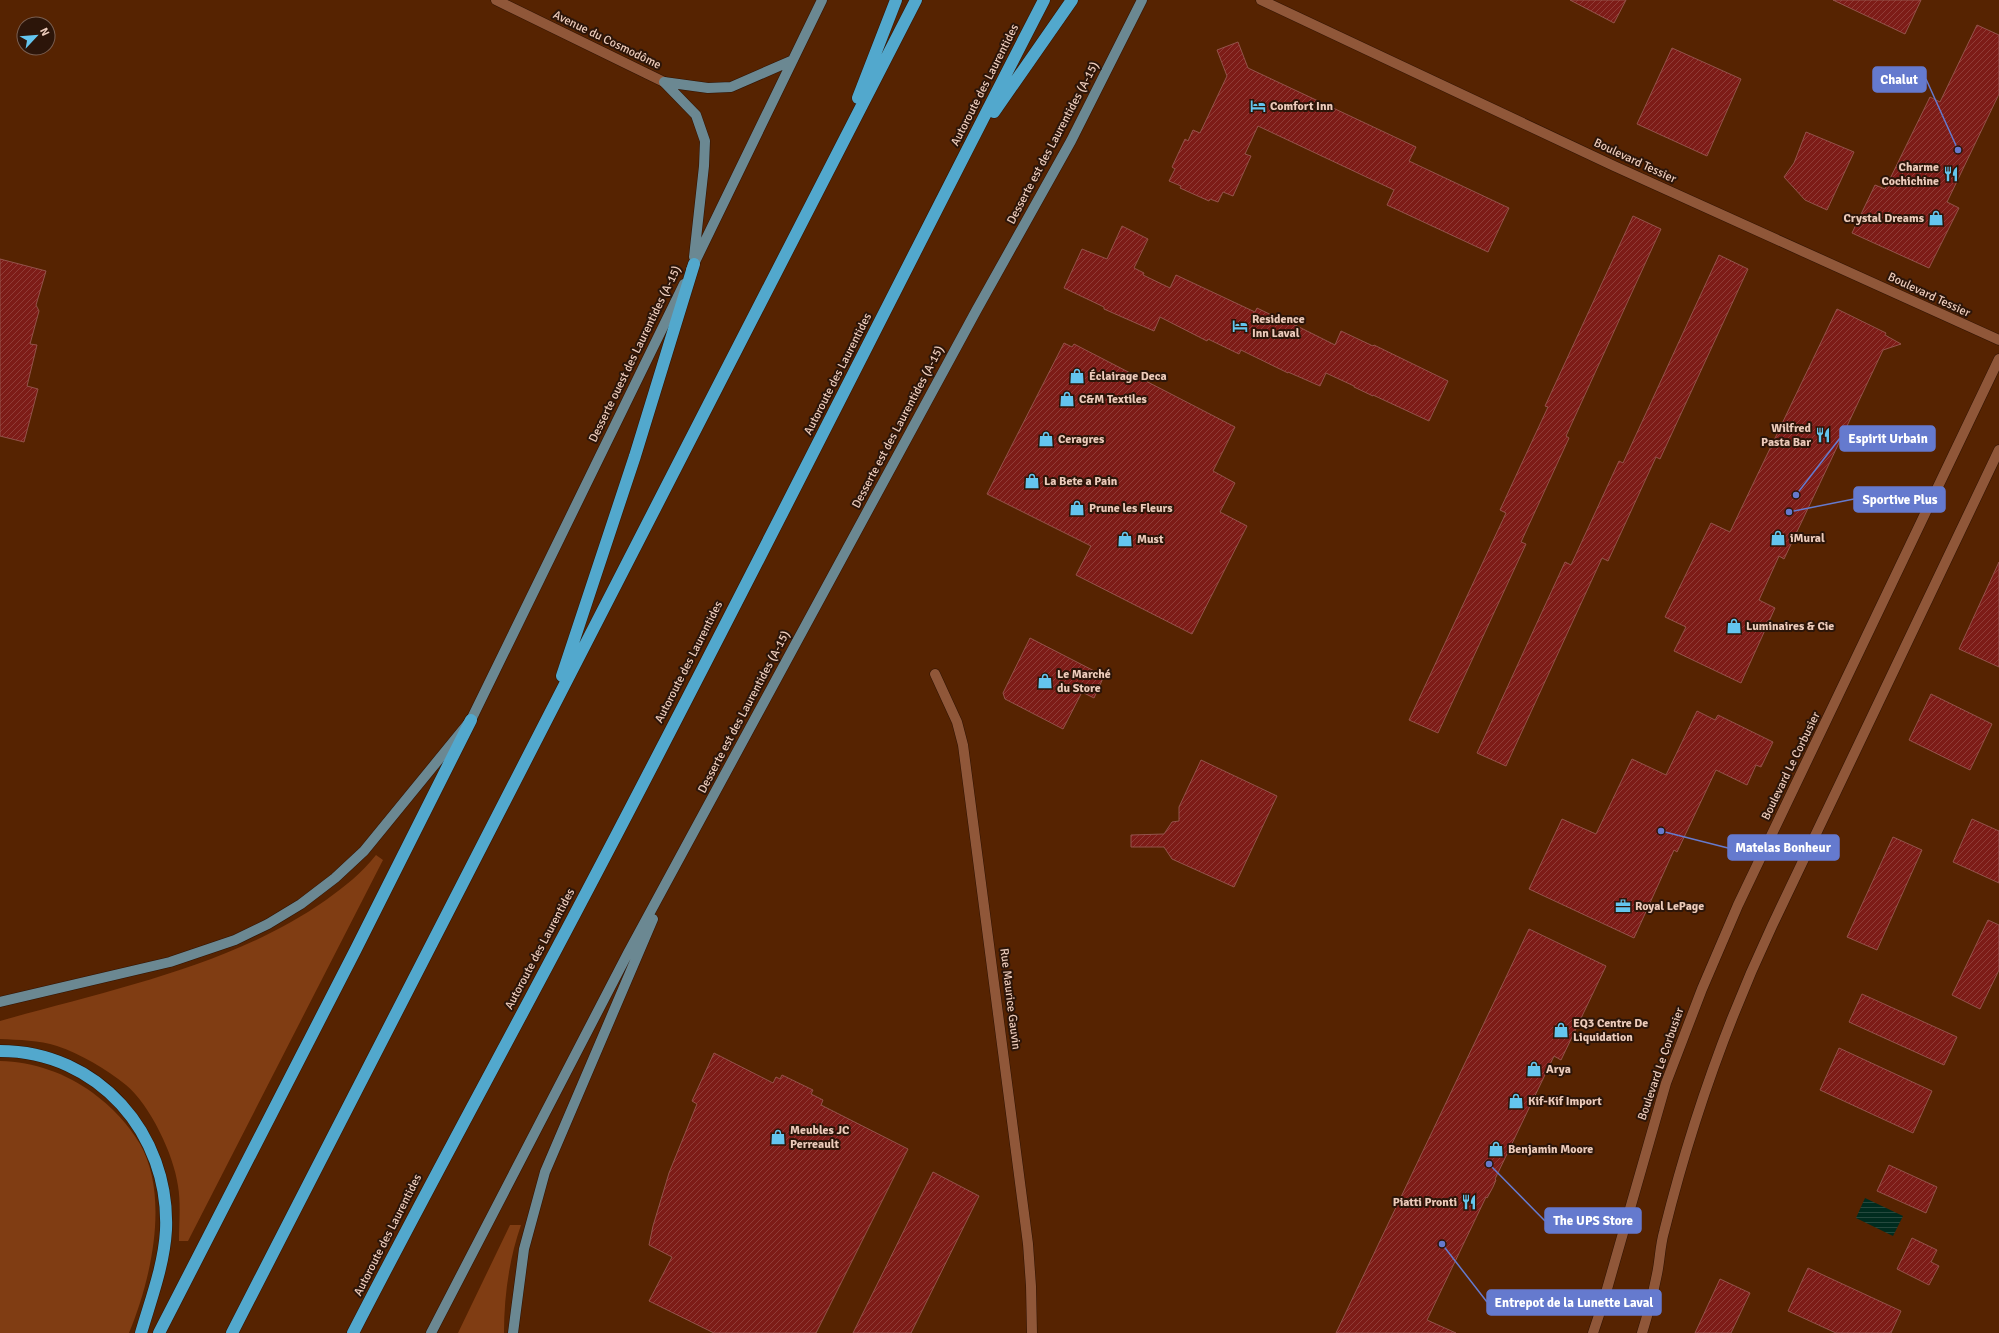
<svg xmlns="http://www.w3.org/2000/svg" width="1999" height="1333" viewBox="0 0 1999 1333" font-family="Signika,sans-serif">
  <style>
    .grass { fill: #803d13 }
    .water { fill: url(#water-rules) }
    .building { fill: url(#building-hatch); stroke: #93534b }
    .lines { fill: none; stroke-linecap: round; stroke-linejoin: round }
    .minor-casing { stroke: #2f1304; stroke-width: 11 }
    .tertiary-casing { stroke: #2f1304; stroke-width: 11 }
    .primary-casing { stroke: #2f1304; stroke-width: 11 }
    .motorway-casing { stroke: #2f1304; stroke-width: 13 }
    .minor { stroke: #905739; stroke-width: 10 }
    .tertiary { stroke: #905739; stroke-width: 10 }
    .primary { stroke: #6b8892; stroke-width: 10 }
    .motorway { stroke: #52a8cd; stroke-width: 12 }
    .labels { text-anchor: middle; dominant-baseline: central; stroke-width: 4; stroke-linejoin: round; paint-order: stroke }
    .street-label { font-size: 12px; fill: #eccbbb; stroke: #2c1509 }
    .poi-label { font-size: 12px; font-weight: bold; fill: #eccbbb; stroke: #2c1509; text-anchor: start }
    .leader { fill: none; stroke: #657ace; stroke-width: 1.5 }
    .callout-dot { fill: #657ace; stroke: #2c1509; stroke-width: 1.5 }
    .callout { fill: #657ace; stroke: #657ace; stroke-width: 1.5 }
    .callout-label { font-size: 13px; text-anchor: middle; font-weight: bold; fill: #fff }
  </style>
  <defs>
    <pattern id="water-rules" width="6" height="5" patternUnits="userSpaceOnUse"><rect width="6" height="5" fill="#002c1f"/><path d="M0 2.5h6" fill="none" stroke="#25493e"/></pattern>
    <pattern id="building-hatch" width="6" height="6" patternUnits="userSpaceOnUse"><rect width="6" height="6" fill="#7d1c17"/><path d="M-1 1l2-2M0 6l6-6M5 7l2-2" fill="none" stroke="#903c37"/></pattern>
  </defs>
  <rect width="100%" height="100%" fill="#562301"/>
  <path class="grass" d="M 376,855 L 383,860 L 188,1241 L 179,1241 C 179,1223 181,1204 178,1186 C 174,1155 150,1105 126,1085 C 106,1069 81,1054 57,1046 C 39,1040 19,1040 0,1039 L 0,1021 C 109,990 232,966 326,900 C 344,887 362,873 376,855 Z
    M 0,1061 C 34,1062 66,1073 93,1093 C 112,1107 128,1124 140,1144 C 170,1197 151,1280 129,1333 L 0,1333 Z
    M 510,1225 L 521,1225 C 509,1259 504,1297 504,1333 L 458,1333 Z"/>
  <path class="water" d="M 1865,1198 L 1903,1216 L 1893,1236 L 1856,1218 Z"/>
  <path class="building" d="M 1570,0 L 1626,0 L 1614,23 Z
    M 1833,0 L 1921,0 L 1905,34 Z
    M 1977,25 L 1999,35 L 1999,94 L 1947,202 L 1959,208 L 1929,268 L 1852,233 L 1875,185 L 1885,189 L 1930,97 L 1940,102 Z
    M 1238,42 L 1248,68 L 1416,147 L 1409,161 L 1509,208 L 1488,252 L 1387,205 L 1394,190 L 1258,126 L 1245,154 L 1251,156 L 1233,196 L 1223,192 L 1218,202 L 1210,199 L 1209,201 L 1180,188 L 1181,186 L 1169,181 L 1175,169 L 1172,167 L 1185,139 L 1188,141 L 1193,130 L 1200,133 L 1227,76 L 1217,50 Z
    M 1672,48 L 1741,79 L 1707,156 L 1637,124 Z
    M 1806,132 L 1854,152 L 1827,210 L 1805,200 L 1784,177 L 1794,163 Z
    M 1633,216 L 1661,229 L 1566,436 L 1569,438 L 1521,542 L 1526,544 L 1438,733 L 1409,720 L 1506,513 L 1500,510 L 1548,407 L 1545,406 Z
    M 1122,226 L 1148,239 L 1134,268 L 1144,273 L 1143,275 L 1170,288 L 1176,275 L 1255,312 L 1257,308 L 1288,323 L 1289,322 L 1335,345 L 1341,331 L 1373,346 L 1374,345 L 1448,381 L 1429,421 L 1373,395 L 1373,396 L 1354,387 L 1354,386 L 1326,373 L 1320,386 L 1288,372 L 1288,373 L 1241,350 L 1239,354 L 1208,339 L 1207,341 L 1160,317 L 1154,331 L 1104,309 L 1104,307 L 1064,288 L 1082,249 L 1107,259 Z
    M 1719,255 L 1748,269 L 1660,459 L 1656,457 L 1608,561 L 1602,558 L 1506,766 L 1477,753 L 1565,562 L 1571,565 L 1619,461 L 1623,463 Z
    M 0,259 L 46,271 L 36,305 L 39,311 L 30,344 L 37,345 L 27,386 L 38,389 L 24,442 L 0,436 Z
    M 1837,309 L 1886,333 L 1885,335 L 1901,344 L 1883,350 L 1784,559 L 1779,556 L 1759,600 L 1775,608 L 1741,683 L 1674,651 L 1686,627 L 1665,617 L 1711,523 L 1730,532 Z
    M 1064,343 L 1072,347 L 1074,344 L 1235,427 L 1213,471 L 1235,483 L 1220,512 L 1247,526 L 1192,634 L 1076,575 L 1091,546 L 987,494 Z
    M 1999,562 L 1999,667 L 1959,649 Z
    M 1030,638 L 1104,676 L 1094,698 L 1082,692 L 1063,729 L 1005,699 L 1003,693 Z
    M 1931,694 L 1992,724 L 1970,770 L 1909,740 Z
    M 1697,711 L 1715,720 L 1718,715 L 1773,742 L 1761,767 L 1756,765 L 1747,785 L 1716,770 L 1677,852 L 1674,850 L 1634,938 L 1529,889 L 1562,819 L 1596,834 L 1632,759 L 1666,775 Z
    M 1201,760 L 1277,796 L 1234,887 L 1172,859 L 1164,847 L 1131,847 L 1131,835 L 1164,834 L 1172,822 L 1179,821 L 1179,807 Z
    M 1972,819 L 1999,831 L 1999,883 L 1953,862 Z
    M 1893,837 L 1922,850 L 1877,950 L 1847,937 Z
    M 1988,920 L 1999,925 L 1999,970 L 1980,1009 L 1952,995 Z
    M 1529,929 L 1606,966 L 1561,1060 L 1554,1056 L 1495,1179 L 1496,1180 L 1493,1187 L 1487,1198 L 1486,1197 L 1427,1320 L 1456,1333 L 1336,1333 Z
    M 1862,994 L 1957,1037 L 1944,1065 L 1849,1022 Z
    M 1839,1048 L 1932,1091 L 1913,1133 L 1820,1090 Z
    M 714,1053 L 773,1083 L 776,1077 L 780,1079 L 782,1075 L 813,1090 L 811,1094 L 823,1100 L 821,1105 L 908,1149 L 816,1333 L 714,1333 L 649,1301 L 672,1257 L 649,1245 L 653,1226 L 669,1173 L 697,1104 L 692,1101 Z
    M 1889,1165 L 1937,1187 L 1926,1213 L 1877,1191 Z
    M 933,1172 L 979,1196 L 911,1333 L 853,1333 Z
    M 1912,1238 L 1937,1250 L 1931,1262 L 1939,1266 L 1929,1285 L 1897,1269 Z
    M 1808,1268 L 1901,1311 L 1891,1333 L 1836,1333 L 1788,1311 Z
    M 1720,1279 L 1750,1293 L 1731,1333 L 1695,1333 Z"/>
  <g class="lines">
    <g class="minor-casing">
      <path id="minor" d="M 496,0 L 664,82
        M 1261,0 L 1614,166 L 1999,340
        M 935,674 L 957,722 L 963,745 L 1028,1244 L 1031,1286 L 1032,1333"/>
    </g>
    <g class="tertiary-casing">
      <path id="tertiary" d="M 1593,1333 L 1603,1303 L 1666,1083 L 1702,989 L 1738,905 L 1999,359
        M 1642,1333 C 1648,1314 1653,1294 1657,1274 C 1660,1260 1660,1246 1664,1232 C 1690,1127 1726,1024 1772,926 L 1999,450"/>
    </g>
    <g class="primary-casing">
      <path id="primary" d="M 664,82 L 696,115 L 705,141 L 704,166 L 694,257
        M 664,82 L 708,88 L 731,87 L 793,60
        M 691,270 L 822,0
        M 0,1002 L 170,962 L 235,940 L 268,924 L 301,904 L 335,878 L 364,851 L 471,720 L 684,284
        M 431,1333 L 628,953 L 976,311 L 1071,141 L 1142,0
        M 513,1333 L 524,1249 L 545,1172 L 653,919"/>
    </g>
    <g class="motorway-casing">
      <path id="motorway" d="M 858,98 L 896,0
        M 994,112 L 1072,0
        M 562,676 L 635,456 L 694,264
        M 0,1051 C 98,1051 170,1134 166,1230 C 164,1265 151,1299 141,1333
        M 159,1333 L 356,949 L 471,720
        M 232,1333 L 916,0
        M 353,1333 C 429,1185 509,1040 586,893 C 742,597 891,297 1044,0"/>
    </g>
    <use href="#minor" class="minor"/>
    <use href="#tertiary" class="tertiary"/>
    <use href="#primary" class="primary"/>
    <use href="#motorway" class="motorway"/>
  </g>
  <defs>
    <g id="hotel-bare" transform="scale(1.2)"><path d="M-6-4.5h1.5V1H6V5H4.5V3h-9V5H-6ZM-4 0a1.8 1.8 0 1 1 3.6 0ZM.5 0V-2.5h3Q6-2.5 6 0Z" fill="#64c5ee" stroke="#2c1509" stroke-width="2.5" paint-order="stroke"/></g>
    <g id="restaurant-bare" transform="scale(1.2)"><path d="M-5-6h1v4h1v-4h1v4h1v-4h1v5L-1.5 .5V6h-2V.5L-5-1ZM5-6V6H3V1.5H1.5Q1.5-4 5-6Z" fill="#64c5ee" stroke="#2c1509" stroke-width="2.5" paint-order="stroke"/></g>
    <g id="shop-bare" transform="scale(1.2)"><path d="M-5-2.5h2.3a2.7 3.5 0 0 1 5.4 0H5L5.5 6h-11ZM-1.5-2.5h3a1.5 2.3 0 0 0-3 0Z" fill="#64c5ee" stroke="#2c1509" stroke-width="2.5" paint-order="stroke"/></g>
    <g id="office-bare" transform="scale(1.2)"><path d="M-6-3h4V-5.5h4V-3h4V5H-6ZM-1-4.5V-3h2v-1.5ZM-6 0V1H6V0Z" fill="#64c5ee" stroke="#2c1509" stroke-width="2.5" paint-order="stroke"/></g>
  </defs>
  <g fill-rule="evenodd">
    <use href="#hotel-bare" x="1258" y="106"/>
    <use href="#restaurant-bare" x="1951" y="174"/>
    <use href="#shop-bare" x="1936" y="218"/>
    <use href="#hotel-bare" x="1240" y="326"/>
    <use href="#shop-bare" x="1077" y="376"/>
    <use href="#shop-bare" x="1067" y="399"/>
    <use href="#restaurant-bare" x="1823" y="435"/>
    <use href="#shop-bare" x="1046" y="439"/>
    <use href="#shop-bare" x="1032" y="481"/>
    <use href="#shop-bare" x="1077" y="508"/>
    <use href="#shop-bare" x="1778" y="538"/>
    <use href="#shop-bare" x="1125" y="539"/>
    <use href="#shop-bare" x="1734" y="626"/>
    <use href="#shop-bare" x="1045" y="681"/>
    <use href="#office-bare" x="1623" y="906"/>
    <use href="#shop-bare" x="1561" y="1030"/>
    <use href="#shop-bare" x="1534" y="1069"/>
    <use href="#shop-bare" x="1516" y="1101"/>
    <use href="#shop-bare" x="778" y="1137"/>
    <use href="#shop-bare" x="1496" y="1149"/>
    <use href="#restaurant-bare" x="1469" y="1202"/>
  </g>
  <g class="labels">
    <g class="street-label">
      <text transform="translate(607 40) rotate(26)">Avenue du Cosmodôme</text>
      <text transform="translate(985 85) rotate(-63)">Autoroute des Laurentides</text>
      <text transform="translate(1053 143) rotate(-62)">Desserte est des Laurentides (A-15)</text>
      <text transform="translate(1635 161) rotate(25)">Boulevard Tessier</text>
      <text transform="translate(1929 295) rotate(25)">Boulevard Tessier</text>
      <text transform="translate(635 354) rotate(-64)">Desserte ouest des Laurentides (A-15)</text>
      <text transform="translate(838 374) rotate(-63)">Autoroute des Laurentides</text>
      <text transform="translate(898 427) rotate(-62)">Desserte est des Laurentides (A-15)</text>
      <text transform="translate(689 662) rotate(-63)">Autoroute des Laurentides</text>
      <text transform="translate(744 712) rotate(-62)">Desserte est des Laurentides (A-15)</text>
      <text transform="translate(1791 766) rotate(-64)">Boulevard Le Corbusier</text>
      <text transform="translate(540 949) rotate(-62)">Autoroute des Laurentides</text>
      <text transform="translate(1010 999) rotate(83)">Rue Maurice Gauvin</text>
      <text transform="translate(1661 1064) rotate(-71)">Boulevard Le Corbusier</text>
      <text transform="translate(388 1235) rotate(-63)">Autoroute des Laurentides</text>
    </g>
    <g class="poi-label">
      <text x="1270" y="106">Comfort Inn</text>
      <text x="1939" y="167" text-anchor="end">Charme<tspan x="1939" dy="14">Cochichine</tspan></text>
      <text x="1924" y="218" text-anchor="end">Crystal Dreams</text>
      <text x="1252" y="319">Residence<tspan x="1252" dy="14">Inn Laval</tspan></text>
      <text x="1089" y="376">Éclairage Deca</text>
      <text x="1079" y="399">C&amp;M Textiles</text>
      <text x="1811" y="428" text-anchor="end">Wilfred<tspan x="1811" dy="14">Pasta Bar</tspan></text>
      <text x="1058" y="439">Ceragres</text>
      <text x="1044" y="481">La Bete a Pain</text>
      <text x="1089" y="508">Prune les Fleurs</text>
      <text x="1790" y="538">iMural</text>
      <text x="1137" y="539">Must</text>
      <text x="1746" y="626">Luminaires &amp; Cie</text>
      <text x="1057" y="674">Le Marché<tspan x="1057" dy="14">du Store</tspan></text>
      <text x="1635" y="906">Royal LePage</text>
      <text x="1573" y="1023">EQ3 Centre De<tspan x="1573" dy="14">Liquidation</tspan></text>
      <text x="1546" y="1069">Arya</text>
      <text x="1528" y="1101">Kif-Kif Import</text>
      <text x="790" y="1130">Meubles JC<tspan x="790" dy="14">Perreault</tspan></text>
      <text x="1508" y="1149">Benjamin Moore</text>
      <text x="1457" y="1202" text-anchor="end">Piatti Pronti</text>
    </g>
  </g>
  <path class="leader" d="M1958 150L1926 79M1796 495L1840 438M1789 512L1854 499M1661 831L1728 848M1489 1164L1545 1221M1442 1244L1487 1302"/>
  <g class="callout-dot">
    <circle cx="1958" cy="150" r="4"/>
    <circle cx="1796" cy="495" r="4"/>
    <circle cx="1789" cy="512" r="4"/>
    <circle cx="1661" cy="831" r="4"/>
    <circle cx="1489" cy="1164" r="4"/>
    <circle cx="1442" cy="1244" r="4"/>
  </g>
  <g class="callout">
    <rect x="1873" y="67" width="53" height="25" rx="4"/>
    <rect x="1840" y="426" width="95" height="25" rx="4"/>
    <rect x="1854" y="487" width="91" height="25" rx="4"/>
    <rect x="1728" y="835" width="111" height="25" rx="4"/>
    <rect x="1545" y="1208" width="96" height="25" rx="4"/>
    <rect x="1487" y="1290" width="174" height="25" rx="4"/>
  </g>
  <g class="callout-label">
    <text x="1899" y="84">Chalut</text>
    <text x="1888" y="443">Espirit Urbain</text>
    <text x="1900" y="504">Sportive Plus</text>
    <text x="1783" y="852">Matelas Bonheur</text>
    <text x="1593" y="1225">The UPS Store</text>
    <text x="1574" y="1307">Entrepot de la Lunette Laval</text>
  </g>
  <g transform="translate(36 36) rotate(64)"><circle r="19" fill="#2c1509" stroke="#795e50"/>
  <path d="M0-3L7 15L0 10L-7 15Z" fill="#64c5ee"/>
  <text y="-6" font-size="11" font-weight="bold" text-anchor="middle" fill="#eccbbb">N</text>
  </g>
</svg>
